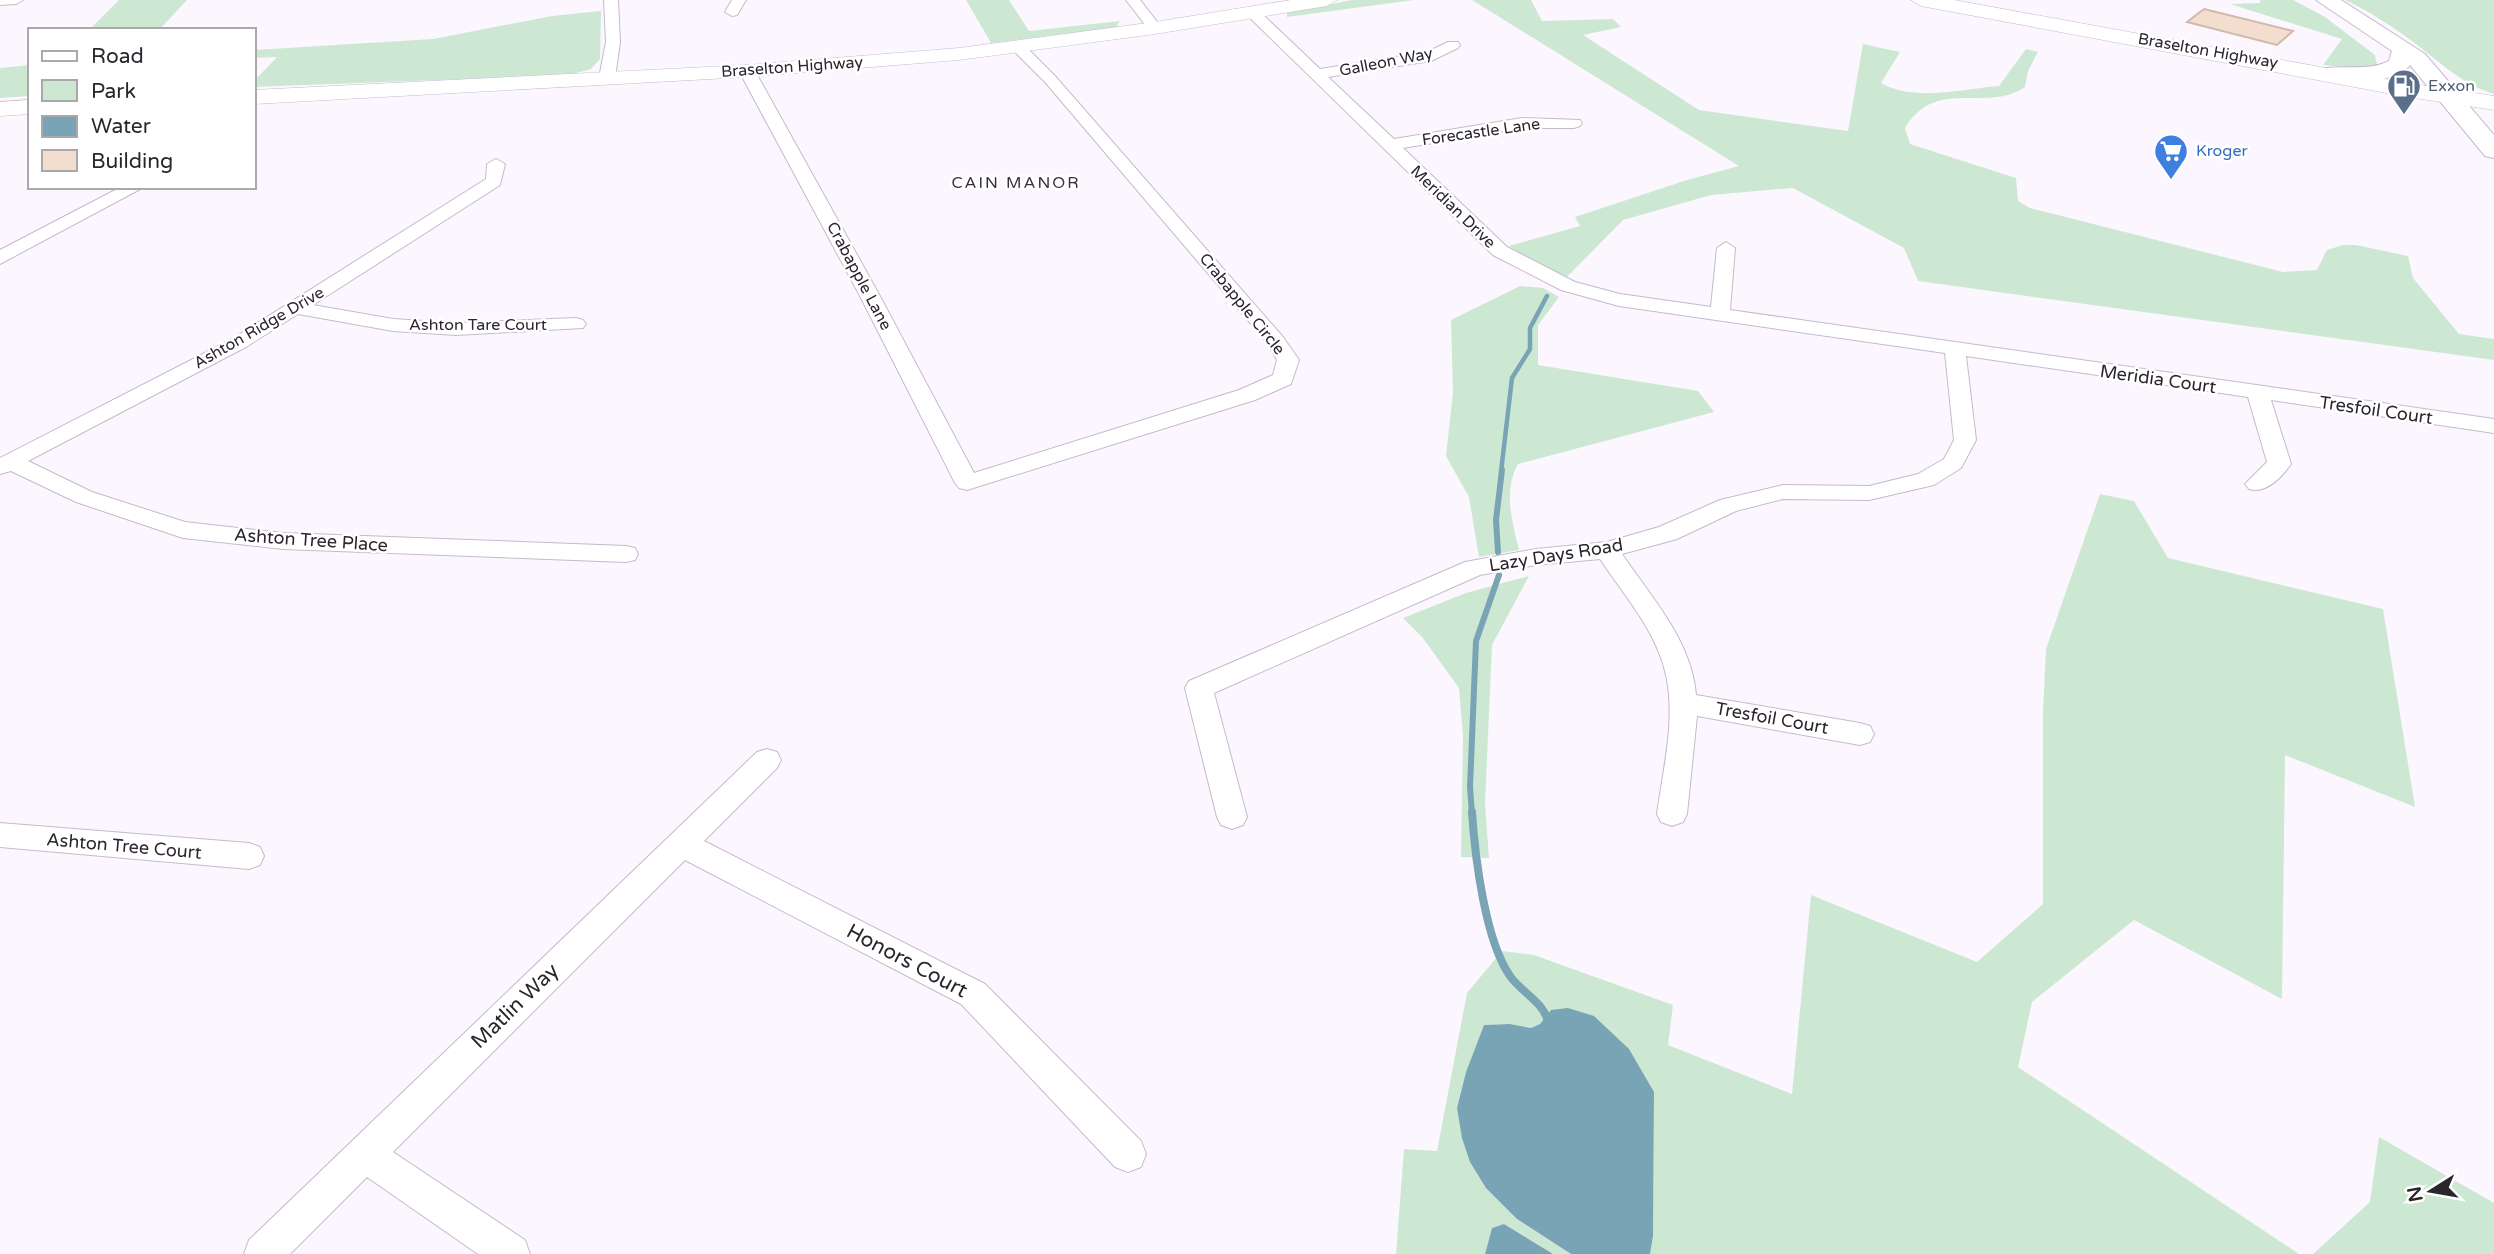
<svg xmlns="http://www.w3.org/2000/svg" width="2494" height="1254" viewBox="0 0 2494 1254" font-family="'Varela Round',sans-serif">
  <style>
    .green { fill: #cde8d2 }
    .water { fill: #79a4b6 }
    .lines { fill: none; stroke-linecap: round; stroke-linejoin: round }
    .stream-far2 { stroke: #79a4b6; stroke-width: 4.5 }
    .stream-far1 { stroke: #79a4b6; stroke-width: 6 }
    .stream { stroke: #79a4b6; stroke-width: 8 }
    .building { fill: #f3ddcf; stroke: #cfbaac; stroke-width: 2 }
    .street-casing { stroke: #c6b9cd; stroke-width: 2 }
    .secondary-casing { stroke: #c6b9cd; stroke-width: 1 }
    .primary-casing { stroke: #c6b9cd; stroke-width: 2 }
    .street { fill: #fff; fill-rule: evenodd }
    .secondary { fill: #fff; fill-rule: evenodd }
    .primary { fill: #fff; fill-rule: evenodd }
    .labels { text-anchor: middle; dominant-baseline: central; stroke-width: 5; stroke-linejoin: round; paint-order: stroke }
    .far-street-label { font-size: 16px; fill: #2b252d; stroke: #fff }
    .far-service-label { font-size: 16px; fill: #4e5e75; stroke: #fff; text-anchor: start }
    .far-shop-label { font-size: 16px; fill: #366cbe; stroke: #fff; text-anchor: start }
    .far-neighbourhood-label { font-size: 16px; letter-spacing: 2px; fill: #372d3c; stroke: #fff }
    .street-label { font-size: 18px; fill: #2b252d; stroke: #fff }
    .near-street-label { font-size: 21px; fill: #2b252d; stroke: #fff }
  </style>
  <rect width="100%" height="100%" fill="#fcf7ff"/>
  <path class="green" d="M 119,0 L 187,0 L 159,30 L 89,30 Z
    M 966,0 L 1009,0 L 1029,31 L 1120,21 L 1116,27 L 991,43 Z
    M 1352,0 L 1414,0 L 1287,17 L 1287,13 Z
    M 1472,0 L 1531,0 L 1542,21 L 1613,19 L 1621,27 L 1583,35 L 1699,110 L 1848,131 L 1863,44 L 1900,52 L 1881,83 C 1914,102 1963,89 1999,86 L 2026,49 L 2038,52 L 2028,71 L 2025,87 C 1985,114 1937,76 1905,128 L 1910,144 L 2016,178 L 2018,201 L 2030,208 L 2283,272 L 2317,270 L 2327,250 L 2343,245 L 2356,245 L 2408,256 L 2413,278 L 2459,334 L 2494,339 L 2494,360 L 1918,281 L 1904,248 L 1793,188 L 1711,195 L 1623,220 L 1566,278 L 1538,265 L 1509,246 L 1580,226 L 1575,217 L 1687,180 L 1739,166 Z
    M 2260,0 L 2293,0 L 2325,17 L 2375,55 L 2377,65 L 2347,68 L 2323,65 L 2342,39 L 2230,4 L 2260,3 Z
    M 2345,0 L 2494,0 L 2494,94 C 2462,84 2442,64 2416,44 C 2395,28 2369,11 2345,0 Z
    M 601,11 L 600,59 L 591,69 L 569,75 L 254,87 L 254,81 L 277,57 L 254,58 L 254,50 L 433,39 L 552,16 Z
    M 30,65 L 30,96 L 0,98 L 0,68 Z
    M 1520,286 L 1543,288 L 1559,297 L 1538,325 L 1538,365 L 1698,391 L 1714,412 L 1518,464 C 1503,492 1512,520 1519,550 L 1479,557 L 1469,497 L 1446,456 L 1453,392 L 1451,320 Z
    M 2100,494 L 2134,501 L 2168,558 L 2383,609 L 2415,807 L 2285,755 L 2282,999 L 2134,920 L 2032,1002 L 2018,1067 L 2299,1254 L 1650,1254 L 1653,1236 L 1654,1092 L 1551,1010 L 1540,1024 L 1531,1028 L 1510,1024 L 1484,1025 L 1466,1072 L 1457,1108 L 1517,1219 L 1571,1254 L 1553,1254 L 1504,1224 L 1492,1228 L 1485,1254 L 1396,1254 L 1404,1149 L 1437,1151 L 1467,993 L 1502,951 L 1534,955 L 1673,1005 L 1668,1045 L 1792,1094 L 1811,895 L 1977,962 L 2043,904 L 2043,712 L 2046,649 Z
    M 1529,576 L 1492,645 L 1485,804 L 1489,858 L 1461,857 L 1463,736 L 1459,688 L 1422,637 L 1403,618 L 1466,593 Z
    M 2379,1137 L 2494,1203 L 2494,1254 L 2313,1254 L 2370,1202 Z"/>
  <path class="water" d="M 1568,1008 L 1594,1016 L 1629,1049 L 1654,1092 L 1653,1236 L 1650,1254 L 1571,1254 L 1517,1219 L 1486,1188 L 1470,1162 L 1462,1138 L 1457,1108 L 1466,1072 L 1484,1025 L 1510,1024 L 1531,1028 L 1540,1024 L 1551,1010 Z
    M 1504,1224 L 1553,1254 L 1485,1254 L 1492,1228 Z"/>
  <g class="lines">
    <path class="stream-far2" d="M 1501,472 L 1512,378 L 1530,349 L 1530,328 L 1547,296"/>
    <path class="stream-far1" d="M 1498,552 L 1496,520 L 1502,470
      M 1472,814 L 1470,787 L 1476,641 L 1499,575"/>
    <path class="stream" d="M 1472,812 C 1475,857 1485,940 1510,976 C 1522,993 1544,1002 1548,1022"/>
  </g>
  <path class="building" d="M 2204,9 L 2293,31 L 2277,45 L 2187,22 Z"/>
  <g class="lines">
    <g class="street-casing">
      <path id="street" d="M 0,0 L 23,0 L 16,4 L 0,5 Z
        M 604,0 L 618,0 L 620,42 L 615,78 L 607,83 L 599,78 L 606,42 Z
        M 732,0 L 746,0 L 737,15 L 732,16 L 725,12 Z
        M 1126,0 L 1140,0 L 1162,28 L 1160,31 L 1150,31 Z
        M 1253,9 L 1258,10 L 1320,69 L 1427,52 L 1448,42 L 1458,42 L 1460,45 L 1458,48 L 1431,61 L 1328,77 L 1394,139 L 1522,118 L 1580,120 L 1582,123 L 1580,126 L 1574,128 L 1522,128 L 1403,148 L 1507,247 L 1575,282 L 1620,294 L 1711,307 L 1717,248 L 1726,242 L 1735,248 L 1730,310 L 2494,419 L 2494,433 L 2271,400 L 2291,464 C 2281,478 2266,494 2249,489 L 2245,484 L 2267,462 L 2248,397 L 1966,356 L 1976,440 L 1961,468 L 1934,485 L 1869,500 L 1783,499 L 1736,511 L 1677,539 L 1622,554 C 1651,597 1692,641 1696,695 L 1860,723 L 1870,726 L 1874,734 L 1870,742 L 1860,745 L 1697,716 L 1687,814 L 1683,822 L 1672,826 L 1661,822 L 1657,814 C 1663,769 1676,720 1666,675 C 1657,632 1624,595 1600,559 L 1536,565 L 1480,575 L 1214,693 L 1247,817 L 1243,825 L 1232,829 L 1221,825 L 1217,817 L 1185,688 L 1189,681 L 1465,562 L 1536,549 L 1607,542 L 1659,527 L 1720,500 L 1783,485 L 1869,486 L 1918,474 L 1944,459 L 1954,440 L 1945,353 L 1619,306 L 1561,290 L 1493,255 L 1248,16 L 1248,10 Z
        M 1018,43 L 1023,44 L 1055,76 L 1283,337 L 1299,360 L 1291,384 L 1255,400 L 967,490 L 959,488 L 955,483 L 861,298 L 739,71 L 742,68 L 752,68 L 755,71 L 881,298 L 974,473 L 1239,390 L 1273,375 L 1277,360 L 1268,344 L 1045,82 L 1013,50 L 1011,47 Z
        M 496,159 L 505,164 L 500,185 L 313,305 L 393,319 L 456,323 L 576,318 L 583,320 L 586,324 L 583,328 L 456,335 L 393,331 L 298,314 L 246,347 L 28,461 L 92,492 L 185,522 L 283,533 L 626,546 L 635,548 L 638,554 L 635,560 L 626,562 L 283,549 L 183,538 L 76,502 L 11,471 L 0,474 L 0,458 L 232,339 L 486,179 L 487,164 Z
        M 121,187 L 144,187 L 0,264 L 0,250 Z
        M 767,749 L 777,752 L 781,760 L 777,768 L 704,841 L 985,984 L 1141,1141 L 1146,1154 L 1141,1167 L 1128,1172 L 1115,1167 L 961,1004 L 685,860 L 393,1152 L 525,1240 L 530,1254 L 478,1254 L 367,1177 L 290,1254 L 244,1254 L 249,1240 L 757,752 Z
        M 0,823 L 249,843 L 260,847 L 264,856 L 260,865 L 249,869 L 0,847 Z"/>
    </g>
    <g class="secondary-casing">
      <path id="secondary" d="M 1291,0 L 1337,0 L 1327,6 L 1155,34 L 959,60 L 747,77 L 254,104 L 254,90 L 747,65 L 959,48 L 1155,22 Z
        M 1911,0 L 1954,0 L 2408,83 L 2494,96 L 2494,110 L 2408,97 L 1921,6 Z
        M 30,100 L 30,114 L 0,116 L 0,102 Z"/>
    </g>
    <g class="primary-casing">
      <path id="primary" d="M 2316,0 L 2341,0 L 2425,54 L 2494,135 L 2494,158 L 2485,156 L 2410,65 C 2396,85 2343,84 2321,79 L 2318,74 L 2321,69 C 2344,64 2367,72 2389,61 L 2392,51 Z"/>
    </g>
    <use href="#street" class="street"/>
    <use href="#secondary" class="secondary"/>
    <use href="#primary" class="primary"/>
  </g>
  <defs>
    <g id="fuel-pin" transform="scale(1.75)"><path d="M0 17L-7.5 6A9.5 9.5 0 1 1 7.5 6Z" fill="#5c6f8a" stroke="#fff"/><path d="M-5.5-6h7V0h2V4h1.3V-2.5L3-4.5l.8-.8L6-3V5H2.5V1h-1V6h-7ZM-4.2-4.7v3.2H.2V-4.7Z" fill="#fff"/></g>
    <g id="supermarket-pin" transform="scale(1.75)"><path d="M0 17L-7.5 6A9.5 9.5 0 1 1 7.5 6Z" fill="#3f7fe0" stroke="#fff"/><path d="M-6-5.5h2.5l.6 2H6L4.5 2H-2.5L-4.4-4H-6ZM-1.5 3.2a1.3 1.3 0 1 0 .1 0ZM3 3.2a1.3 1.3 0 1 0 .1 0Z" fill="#fff"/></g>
  </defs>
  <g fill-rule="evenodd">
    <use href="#fuel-pin" x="2404" y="86"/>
    <use href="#supermarket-pin" x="2171" y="151"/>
  </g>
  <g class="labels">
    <g class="far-street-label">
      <text transform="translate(2208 51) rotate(10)">Braselton Highway</text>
      <text transform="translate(1386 62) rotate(-11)">Galleon Way</text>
      <text transform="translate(792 67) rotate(-4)">Braselton Highway</text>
      <text transform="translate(1481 132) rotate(-8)">Forecastle Lane</text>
      <text transform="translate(1453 207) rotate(44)">Meridian Drive</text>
      <text transform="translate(859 276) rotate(62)">Crabapple Lane</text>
      <text transform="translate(1242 304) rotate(51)">Crabapple Circle</text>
      <text x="478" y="325">Ashton Tare Court</text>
      <text transform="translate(259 328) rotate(-30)">Ashton Ridge Drive</text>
    </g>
    <g class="far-service-label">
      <text x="2428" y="86">Exxon</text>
    </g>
    <g class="far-shop-label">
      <text x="2196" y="151">Kroger</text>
    </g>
    <g class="far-neighbourhood-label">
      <text x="1016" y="183">CAIN MANOR</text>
    </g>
    <g class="street-label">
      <text transform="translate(2158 379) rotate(8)">Meridia Court</text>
      <text transform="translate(2376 410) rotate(8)">Tresfoil Court</text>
      <text transform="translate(311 540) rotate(4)">Ashton Tree Place</text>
      <text transform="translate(1556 555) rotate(-9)">Lazy Days Road</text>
      <text transform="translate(1772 718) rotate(10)">Tresfoil Court</text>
      <text transform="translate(124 846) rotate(5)">Ashton Tree Court</text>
    </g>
    <g class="near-street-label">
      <text transform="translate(907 961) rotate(28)">Honors Court</text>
      <text transform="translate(515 1006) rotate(-44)">Matlin Way</text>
    </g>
  </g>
  <rect x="28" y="28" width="228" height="161" fill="#ffffff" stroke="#aaa8ab" stroke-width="2"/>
  <rect x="42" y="51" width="35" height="10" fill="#ffffff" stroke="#aaa8ab" stroke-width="2"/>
  <text x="91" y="63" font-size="21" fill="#2b252d">Road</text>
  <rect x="42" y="80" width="35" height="21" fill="#cde8d2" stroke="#aaa8ab" stroke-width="2"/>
  <text x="91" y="98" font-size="21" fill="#2b252d">Park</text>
  <rect x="42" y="116" width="35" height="21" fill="#79a4b6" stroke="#aaa8ab" stroke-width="2"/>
  <text x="91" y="133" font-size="21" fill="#2b252d">Water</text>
  <rect x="42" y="150" width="35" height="21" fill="#f3ddcf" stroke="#aaa8ab" stroke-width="2"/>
  <text x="91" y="168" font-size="21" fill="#2b252d">Building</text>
  <g transform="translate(2431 1191) rotate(259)" stroke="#ffffff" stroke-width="5" paint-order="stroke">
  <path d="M0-5L12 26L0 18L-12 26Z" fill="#2b252d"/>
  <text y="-10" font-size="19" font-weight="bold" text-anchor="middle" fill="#2b252d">N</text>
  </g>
</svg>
